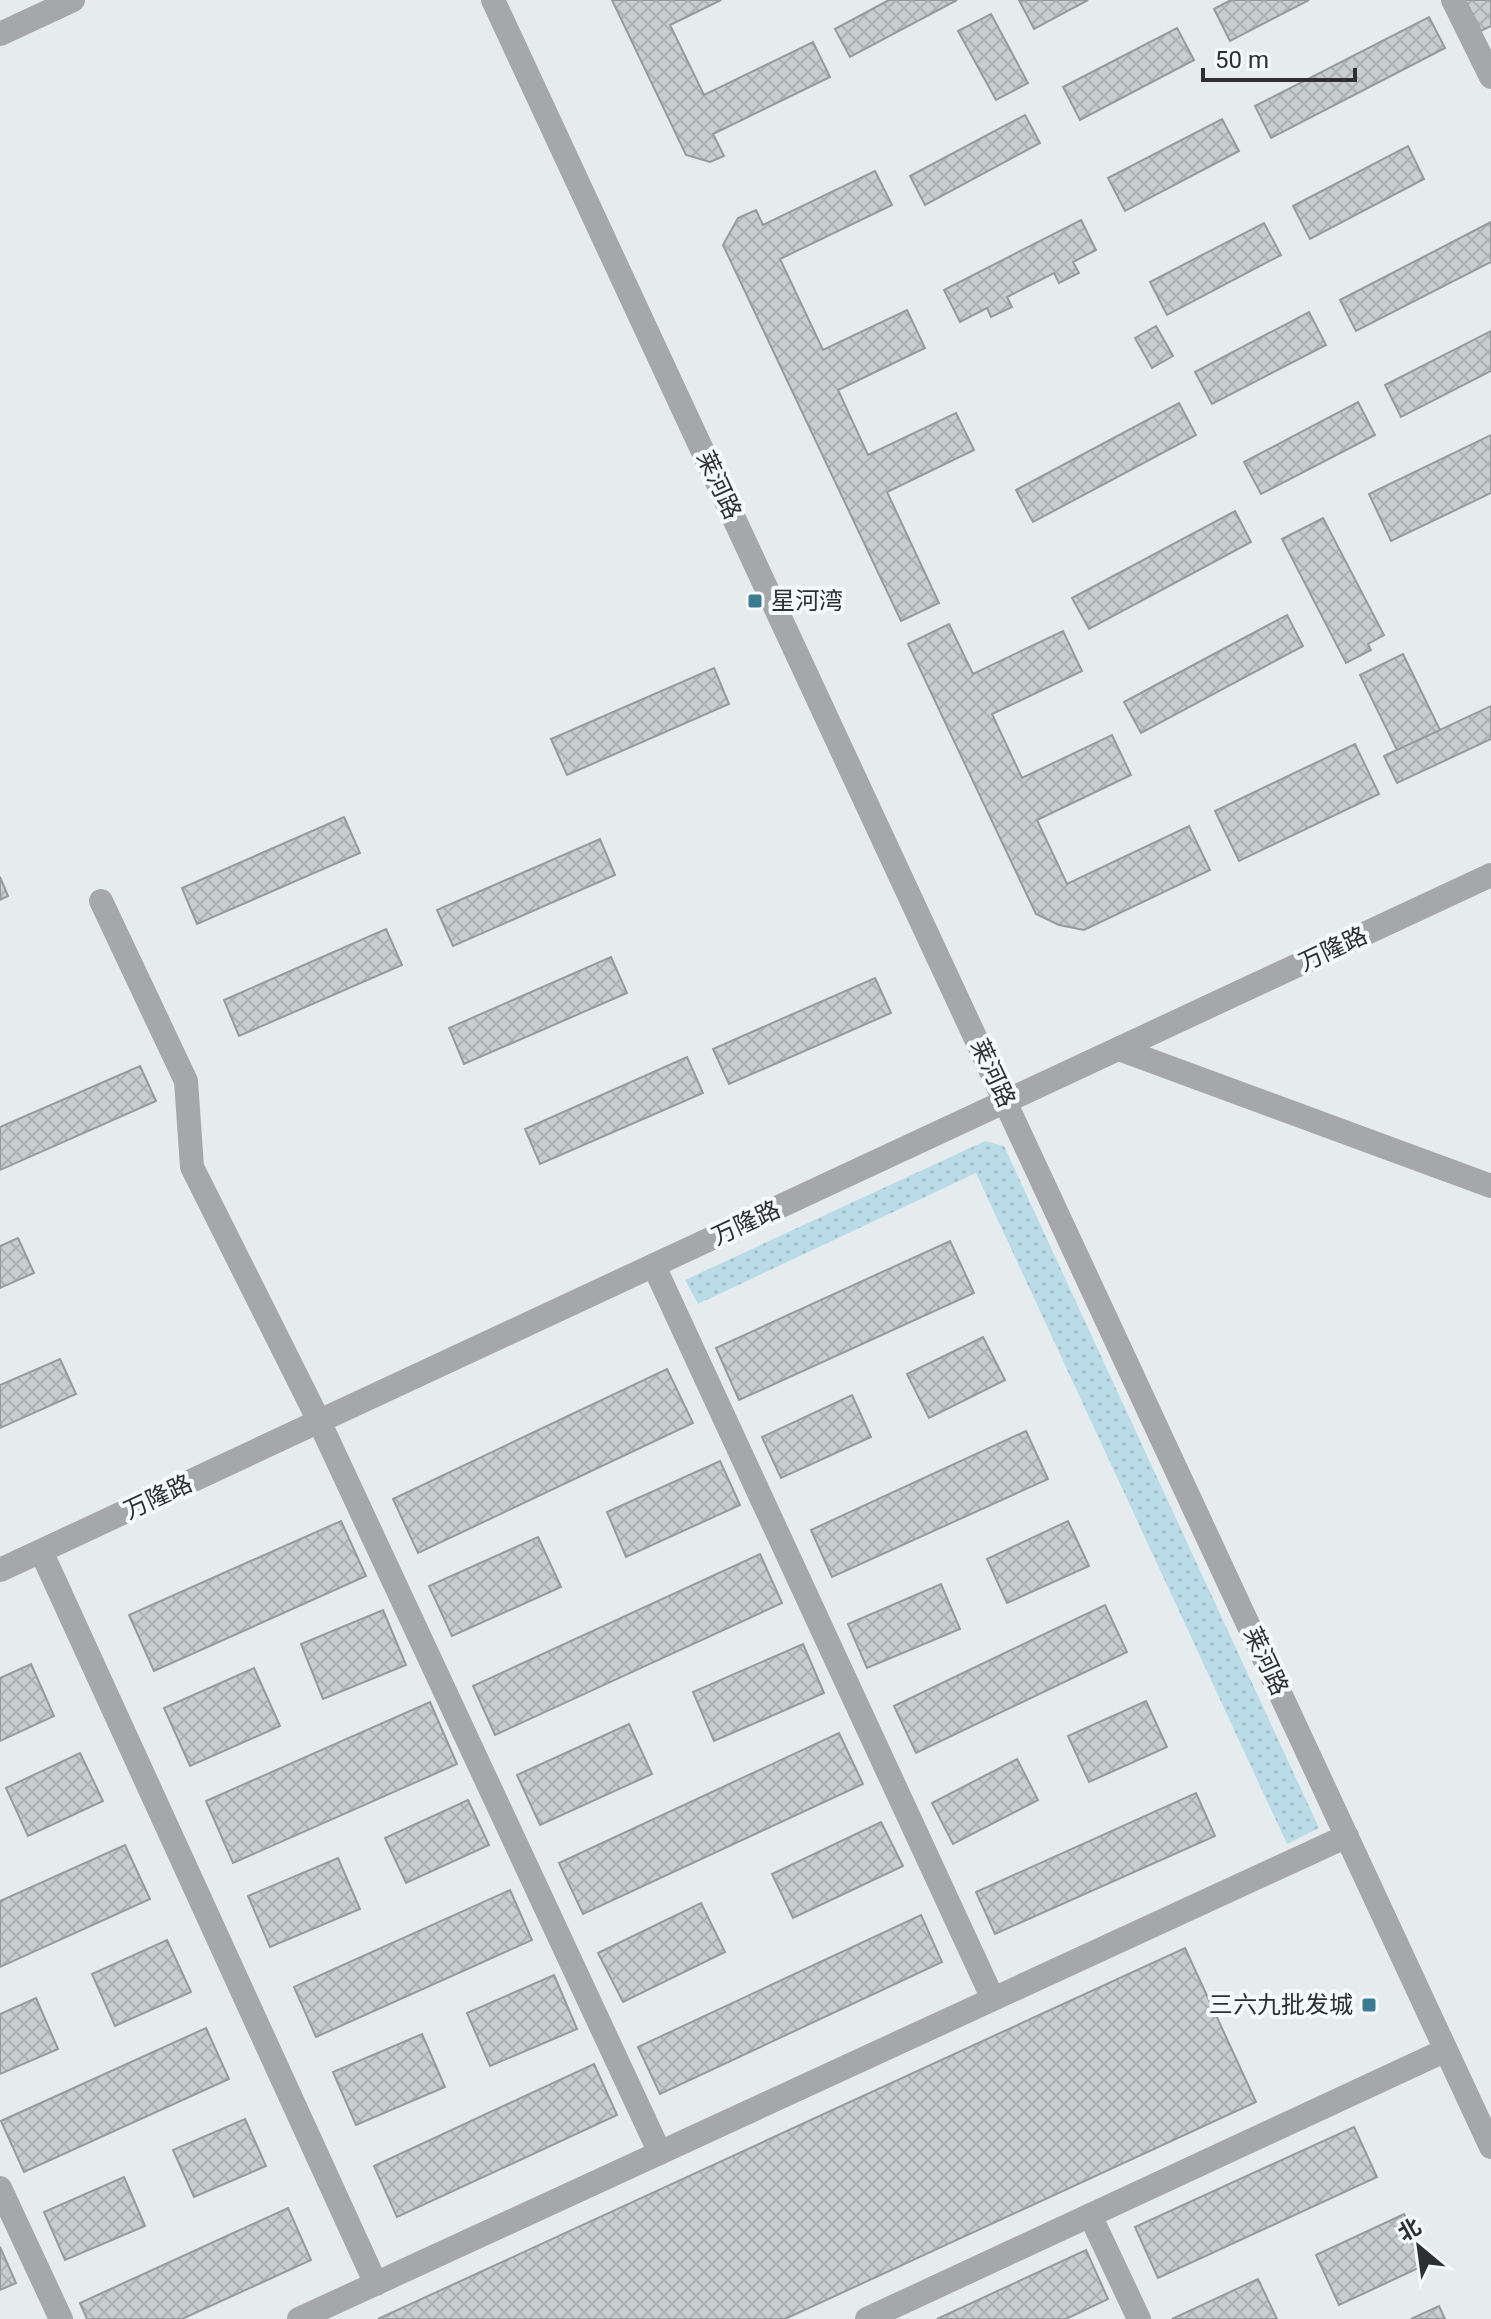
<svg xmlns="http://www.w3.org/2000/svg" width="1491" height="2319" viewBox="0 0 1491 2319" font-family="Roboto,'Noto Sans SC',sans-serif">
  <style>
    .green { fill: url(#green-dots) }
    .building { fill: url(#building-cross-hatch); stroke: #959b9c; stroke-width: 2 }
    .lines { fill: none; stroke-linecap: round; stroke-linejoin: round }
    .minor { stroke: #a5a7a8; stroke-width: 24 }
    .poi-dot { fill: #3c7b90; stroke: #f4f9fc; stroke-width: 3 }
    .labels { text-anchor: middle; dominant-baseline: central; stroke-width: 8; stroke-linejoin: round; paint-order: stroke }
    .street-label { font-size: 24px; fill: #2d2f30; stroke: #f4f9fc }
    .poi-label { font-size: 24px; fill: #2d2f30; stroke: #f4f9fc; text-anchor: start }
  </style>
  <defs>
    <pattern id="green-dots" width="8" height="8" patternUnits="userSpaceOnUse" patternTransform="scale(2)"><rect width="8" height="8" fill="#badce9"/><path d="M2 2h.1M6 6h.1" fill="none" stroke="#a0bdc8" stroke-width="1.8" stroke-linecap="round"/></pattern>
    <pattern id="building-cross-hatch" width="8" height="8" patternUnits="userSpaceOnUse" patternTransform="scale(2)"><rect width="8" height="8" fill="#c8ced0"/><path d="M0 0l8 8M0 8l8-8" fill="none" stroke="#acb1b3"/></pattern>
  </defs>
  <rect width="100%" height="100%" fill="#e6ecee"/>
  <path class="green" d="M 985,1141 L 1004,1146 L 1319,1828 L 1287,1844 L 976,1173 L 698,1304 L 685,1280 Z"/>
  <path class="building" d="M 612,0 L 721,0 L 670,25 L 704,95 L 813,42 L 830,77 L 713,134 L 724,156 L 710,162 L 686,155 Z
    M 889,0 L 957,0 L 850,57 L 835,29 Z
    M 1019,0 L 1088,0 L 1034,29 Z
    M 1231,0 L 1309,0 L 1230,41 L 1214,9 Z
    M 1465,0 L 1491,0 L 1491,26 L 1481,31 Z
    M 991,14 L 1028,83 L 996,100 L 958,31 Z
    M 1429,17 L 1445,48 L 1271,138 L 1255,106 Z
    M 1177,28 L 1194,60 L 1080,120 L 1063,87 Z
    M 1025,115 L 1040,143 L 925,205 L 910,176 Z
    M 1222,119 L 1239,151 L 1125,211 L 1108,178 Z
    M 1408,146 L 1424,179 L 1310,239 L 1293,206 Z
    M 875,171 L 892,205 L 780,259 L 823,350 L 907,310 L 925,348 L 838,390 L 868,455 L 956,413 L 974,450 L 887,492 L 939,603 L 901,621 L 723,245 L 738,218 L 756,210 L 763,225 Z
    M 1081,220 L 1096,250 L 1073,262 L 1079,273 L 1059,283 L 1054,273 L 1007,297 L 1012,307 L 991,317 L 987,308 L 960,322 L 944,290 Z
    M 1491,222 L 1491,262 L 1356,331 L 1340,300 Z
    M 1264,223 L 1281,255 L 1167,315 L 1150,282 Z
    M 1309,312 L 1326,345 L 1212,404 L 1195,372 Z
    M 1156,326 L 1173,356 L 1152,368 L 1135,338 Z
    M 1491,331 L 1491,371 L 1401,417 L 1385,385 Z
    M 1358,402 L 1375,435 L 1261,494 L 1244,462 Z
    M 1179,403 L 1196,435 L 1033,522 L 1016,490 Z
    M 1491,435 L 1491,493 L 1391,541 L 1369,494 Z
    M 1235,511 L 1251,542 L 1089,629 L 1072,598 Z
    M 1323,518 L 1384,635 L 1368,644 L 1371,650 L 1346,663 L 1282,539 Z
    M 1287,615 L 1303,646 L 1141,733 L 1124,702 Z
    M 949,624 L 973,674 L 1063,631 L 1082,671 L 992,714 L 1022,778 L 1112,735 L 1131,775 L 1037,820 L 1067,884 L 1189,826 L 1210,870 L 1084,930 L 1059,925 L 1036,914 L 908,644 Z
    M 1403,654 L 1440,730 L 1397,750 L 1360,675 Z
    M 714,668 L 729,704 L 567,775 L 551,739 Z
    M 1491,706 L 1491,739 L 1397,783 L 1384,756 Z
    M 1355,744 L 1379,794 L 1239,861 L 1215,811 Z
    M 344,817 L 360,853 L 197,924 L 182,888 Z
    M 600,839 L 615,875 L 453,946 L 437,910 Z
    M 0,877 L 8,896 L 0,900 Z
    M 386,929 L 402,965 L 239,1036 L 224,1000 Z
    M 611,957 L 627,993 L 464,1064 L 449,1028 Z
    M 875,978 L 891,1013 L 729,1084 L 713,1049 Z
    M 687,1057 L 703,1093 L 540,1164 L 525,1129 Z
    M 140,1066 L 156,1101 L 0,1170 L 0,1127 Z
    M 18,1238 L 34,1273 L 0,1288 L 0,1246 Z
    M 950,1241 L 974,1293 L 739,1400 L 716,1348 Z
    M 983,1337 L 1005,1380 L 929,1418 L 907,1374 Z
    M 60,1359 L 76,1394 L 0,1428 L 0,1385 Z
    M 667,1369 L 693,1423 L 418,1553 L 393,1499 Z
    M 852,1395 L 871,1437 L 781,1478 L 762,1437 Z
    M 1026,1431 L 1048,1479 L 832,1577 L 811,1530 Z
    M 720,1461 L 740,1505 L 626,1557 L 607,1512 Z
    M 341,1521 L 366,1576 L 154,1671 L 129,1615 Z
    M 1068,1521 L 1089,1566 L 1007,1603 L 987,1559 Z
    M 538,1537 L 561,1587 L 452,1636 L 429,1586 Z
    M 760,1554 L 782,1603 L 495,1735 L 473,1686 Z
    M 941,1584 L 960,1629 L 867,1668 L 848,1624 Z
    M 1105,1605 L 1127,1652 L 916,1753 L 894,1706 Z
    M 383,1610 L 406,1665 L 323,1699 L 301,1644 Z
    M 803,1644 L 824,1693 L 714,1741 L 693,1692 Z
    M 31,1664 L 54,1716 L 0,1741 L 0,1678 Z
    M 254,1668 L 280,1726 L 190,1766 L 164,1708 Z
    M 1146,1701 L 1167,1747 L 1089,1782 L 1068,1736 Z
    M 430,1702 L 457,1764 L 233,1863 L 206,1801 Z
    M 629,1724 L 652,1774 L 540,1825 L 517,1775 Z
    M 839,1733 L 863,1784 L 583,1914 L 559,1863 Z
    M 80,1753 L 103,1801 L 28,1836 L 6,1788 Z
    M 1017,1759 L 1038,1800 L 953,1844 L 932,1803 Z
    M 1196,1793 L 1215,1836 L 995,1934 L 976,1892 Z
    M 468,1800 L 489,1845 L 406,1883 L 385,1838 Z
    M 881,1822 L 903,1866 L 793,1918 L 772,1874 Z
    M 125,1845 L 150,1899 L 0,1967 L 0,1901 Z
    M 338,1858 L 360,1909 L 270,1947 L 248,1896 Z
    M 510,1890 L 532,1940 L 316,2037 L 294,1987 Z
    M 701,1903 L 725,1952 L 623,2002 L 598,1953 Z
    M 921,1915 L 942,1962 L 660,2094 L 638,2047 Z
    M 167,1940 L 191,1992 L 115,2026 L 92,1974 Z
    M 1185,1948 L 1256,2102 L 785,2319 L 378,2319 Z
    M 554,1975 L 577,2029 L 490,2066 L 467,2013 Z
    M 36,1998 L 58,2049 L 0,2074 L 0,2014 Z
    M 206,2028 L 229,2079 L 24,2172 L 1,2121 Z
    M 422,2034 L 445,2087 L 356,2125 L 333,2072 Z
    M 594,2064 L 617,2115 L 397,2217 L 374,2166 Z
    M 245,2119 L 266,2166 L 194,2197 L 173,2150 Z
    M 1354,2127 L 1377,2177 L 1158,2278 L 1135,2227 Z
    M 124,2177 L 145,2226 L 65,2260 L 44,2212 Z
    M 288,2208 L 311,2260 L 182,2319 L 87,2319 L 80,2303 Z
    M 1404,2214 L 1427,2264 L 1339,2305 L 1316,2255 Z
    M 0,2247 L 16,2283 L 0,2290 Z
    M 1086,2250 L 1108,2299 L 1066,2319 L 937,2319 Z
    M 1258,2279 L 1277,2319 L 1172,2319 Z
    M 1439,2306 L 1445,2319 L 1411,2319 Z"/>
  <g class="lines">
    <path class="minor" d="M 493,0 L 1491,2147
      M 1453,0 L 1491,77
      M 0,34 L 73,0
      M 101,901 L 186,1081 L 192,1167 L 319,1421 L 660,2153
      M 1119,1049 L 1491,1186
      M 654,1266 L 993,1999
      M 41,1551 L 376,2284
      M 0,1570 L 1491,875
      M 0,2188 L 61,2319
      M 1090,2215 L 1139,2319
      M 299,2319 L 1347,1836
      M 867,2319 L 1446,2050"/>
  </g>
  <g class="poi-dot">
    <rect x="747" y="593" width="16" height="16" rx="4"/>
    <rect x="1361" y="1997" width="16" height="16" rx="4"/>
  </g>
  <g class="labels">
    <g class="street-label">
      <text transform="translate(719 485) rotate(65)">莱河路</text>
      <text transform="translate(1333 949) rotate(-25)">万隆路</text>
      <text transform="translate(993 1073) rotate(65)">莱河路</text>
      <text transform="translate(746 1223) rotate(-25)">万隆路</text>
      <text transform="translate(158 1497) rotate(-25)">万隆路</text>
      <text transform="translate(1266 1661) rotate(65)">莱河路</text>
    </g>
    <g class="poi-label">
      <text x="771" y="601">星河湾</text>
      <text x="1353" y="2005" text-anchor="end">三六九批发城</text>
    </g>
  </g>
  <g transform="translate(1419 2247) rotate(331)" stroke="#f4f9fc" stroke-width="6" paint-order="stroke">
  <path d="M0-6L14 30L0 20L-14 30Z" fill="#2d2f30"/>
  <text y="-12" font-size="22" font-weight="bold" text-anchor="middle" fill="#2d2f30">北</text>
  </g>
  <path d="M1203 68v12h152v-12" fill="none" stroke="#2d2f30" stroke-width="4"/>
  <text x="1215" y="68" font-size="24" fill="#2d2f30" stroke="#f4f9fc" stroke-width="6" paint-order="stroke">50 m</text>
</svg>
